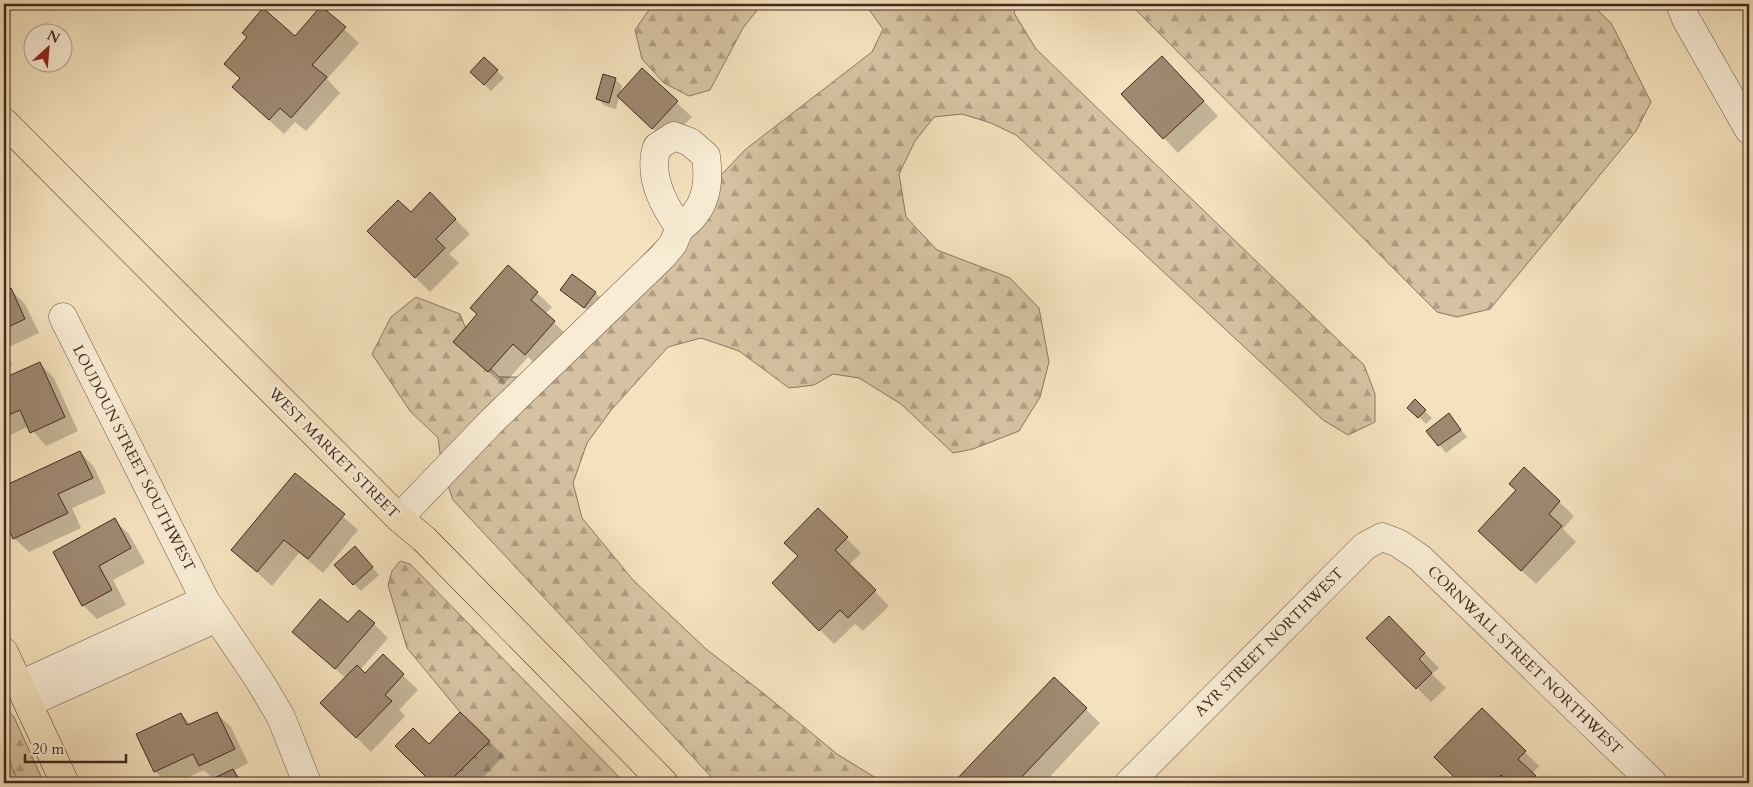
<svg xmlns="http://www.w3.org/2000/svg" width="1753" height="787" viewBox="0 0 1753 787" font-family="Cardo,serif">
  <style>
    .grass { fill: url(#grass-dots); stroke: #8c7660 }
    .forest { fill: url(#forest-firs); stroke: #8c7660 }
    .shadow { fill: #0003 }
    .building { fill: #9f8971; stroke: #43291f }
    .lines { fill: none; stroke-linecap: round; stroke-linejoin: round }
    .minor-casing { stroke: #6f5746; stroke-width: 29 }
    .major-casing { stroke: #43291f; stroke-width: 29 }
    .minor { stroke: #f8ecd4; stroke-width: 28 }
    .major { stroke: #f4e1bd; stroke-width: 28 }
    .labels { text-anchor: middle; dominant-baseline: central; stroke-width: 5; stroke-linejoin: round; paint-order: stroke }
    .street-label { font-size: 15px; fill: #43291f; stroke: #f8ecd4 }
  </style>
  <defs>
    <pattern id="grass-dots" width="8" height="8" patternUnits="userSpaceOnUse" patternTransform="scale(1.25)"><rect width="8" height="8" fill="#d6c2a2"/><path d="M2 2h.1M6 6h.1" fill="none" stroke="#af9e83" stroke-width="1.8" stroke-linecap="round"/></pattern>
    <pattern id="forest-firs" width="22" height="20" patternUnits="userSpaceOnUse" patternTransform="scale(1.25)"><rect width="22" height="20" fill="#d6c2a2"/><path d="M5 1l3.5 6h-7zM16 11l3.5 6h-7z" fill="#af9e83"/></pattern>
  </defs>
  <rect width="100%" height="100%" fill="#f4e1bd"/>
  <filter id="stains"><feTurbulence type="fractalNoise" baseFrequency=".004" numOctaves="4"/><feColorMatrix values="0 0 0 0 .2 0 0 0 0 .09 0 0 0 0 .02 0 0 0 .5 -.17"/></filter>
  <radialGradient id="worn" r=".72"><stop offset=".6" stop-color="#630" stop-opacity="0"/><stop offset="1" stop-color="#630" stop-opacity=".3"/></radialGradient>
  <path class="grass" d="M 4,711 L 37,783 L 4,783 Z"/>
  <path class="forest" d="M 653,4 L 762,4 L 743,28 L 710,90 L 689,96 L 664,83 L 642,59 L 635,30 Z
    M 865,4 L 1016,4 L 1014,13 L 1036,49 L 1364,365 L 1375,394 L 1375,422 L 1348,435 L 1323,420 L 1016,135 L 991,123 L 962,114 L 934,117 L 915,141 L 899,174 L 906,217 L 937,250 L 1010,278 L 1039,308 L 1049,362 L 1040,397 L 1019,431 L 973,449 L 953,453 L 901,404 L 859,378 L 833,374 L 814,385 L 789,388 L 739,351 L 701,338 L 668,347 L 612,409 L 587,443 L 573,483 L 582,518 L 633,580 L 706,649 L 763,693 L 837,754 L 884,783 L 717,783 L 453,500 L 442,468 L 438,438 L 410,411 L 372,354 L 391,317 L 416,297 L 460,314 L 475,352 L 499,377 L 526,377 L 746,149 L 872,52 L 883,29 Z
    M 1130,4 L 1591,4 L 1611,23 L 1651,102 L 1636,131 L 1490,309 L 1457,317 L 1437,312 Z
    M 400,561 L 410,564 L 625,783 L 448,783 L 490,741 L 460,712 L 407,648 L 388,585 L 392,571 Z
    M 4,706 L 14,717 L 44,783 L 19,783 L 4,749 Z"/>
  <path class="shadow" d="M 321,8 L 359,43 L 327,79 L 340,93 L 306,131 L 295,122 L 284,134 L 233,87 L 295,37 Z
    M 1162,57 L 1218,116 L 1178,153 L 1123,94 Z
    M 484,58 L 504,78 L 491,91 L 471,72 Z
    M 642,70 L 692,117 L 667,142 L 619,97 L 616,109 L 605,106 L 598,99 L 615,79 L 622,86 L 620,94 Z
    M 430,194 L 470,234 L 449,254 L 459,263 L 430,292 L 369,231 L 411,214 Z
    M 10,289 L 25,304 L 39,333 L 5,349 L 12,365 L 4,369 L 4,292 Z
    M 561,290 L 595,292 L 602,300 L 592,314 Z
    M 537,293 L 552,307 L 545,314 L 568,336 L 540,368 L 528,357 L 503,385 L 455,342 Z
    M 39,363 L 54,378 L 78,431 L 46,446 L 29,426 L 4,438 L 4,380 Z
    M 1415,401 L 1432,418 L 1426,424 L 1409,408 Z
    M 1449,415 L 1467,437 L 1446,453 L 1428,431 Z
    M 80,452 L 94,467 L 106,493 L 72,508 L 81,528 L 29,552 L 14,538 L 4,515 L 4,487 Z
    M 1525,469 L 1574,516 L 1563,529 L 1576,542 L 1536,584 L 1494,545 Z
    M 295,474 L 358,530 L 323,573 L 299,553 L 272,586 L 233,550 Z
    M 818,510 L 861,553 L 849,565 L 889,606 L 863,631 L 855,624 L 834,644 L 773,583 L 800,557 Z
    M 114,520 L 129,534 L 145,563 L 113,580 L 126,605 L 97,619 L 83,605 Z
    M 362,555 L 379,575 L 361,591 L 354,584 Z
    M 1389,617 L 1439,668 L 1432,674 L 1446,688 L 1431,702 L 1368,638 Z
    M 348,624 L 374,624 L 388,638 L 360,670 L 365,675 L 383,656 L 418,690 L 399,710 L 405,716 L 371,752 L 322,703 L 346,678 L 308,646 Z
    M 1054,678 L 1100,723 L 1044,783 L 955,783 Z
    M 1482,710 L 1539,766 L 1532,774 L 1541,783 L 1462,783 L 1436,757 Z
    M 216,713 L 231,727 L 248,763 L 233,771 L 246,783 L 207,783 L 214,780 L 204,770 L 175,783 L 167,783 L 155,771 L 181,714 L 191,725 Z
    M 460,713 L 504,756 L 477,783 L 434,783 L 396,746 L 429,746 Z"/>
  <path class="building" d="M 321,6 L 346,27 L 312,65 L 327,77 L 291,118 L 280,108 L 269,120 L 232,87 L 240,78 L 224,64 L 247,37 L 242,33 L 263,8 L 295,36 Z
    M 1162,56 L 1204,101 L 1163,139 L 1121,94 Z
    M 484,57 L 498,70 L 484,85 L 470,72 Z
    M 642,68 L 678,101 L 652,129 L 617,96 Z
    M 603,74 L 616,78 L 609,103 L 596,99 Z
    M 430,192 L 456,219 L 436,239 L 445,248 L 415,278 L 367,231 L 398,200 L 411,212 Z
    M 508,265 L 538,292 L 531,300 L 555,321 L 525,355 L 513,344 L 488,372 L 453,342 L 477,314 L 470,308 Z
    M 572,274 L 596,292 L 584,308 L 560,290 Z
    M 11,288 L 25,319 L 4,329 L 4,291 Z
    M 40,362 L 65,417 L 30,433 L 20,410 L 4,417 L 4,378 Z
    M 1415,399 L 1426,410 L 1418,418 L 1407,408 Z
    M 1449,413 L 1461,430 L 1438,446 L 1426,431 Z
    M 80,451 L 93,478 L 58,494 L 68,513 L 13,539 L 4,518 L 4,486 Z
    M 1524,467 L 1560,501 L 1549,514 L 1562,526 L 1521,571 L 1478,531 L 1516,490 L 1509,484 Z
    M 295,473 L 345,514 L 308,559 L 284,540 L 257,572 L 231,550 Z
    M 818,508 L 848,537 L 835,550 L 876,590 L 848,618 L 840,610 L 819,631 L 772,583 L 798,556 L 784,543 Z
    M 115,518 L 131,548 L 99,566 L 112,590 L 82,606 L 53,552 Z
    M 355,546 L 373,567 L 353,585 L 334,565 Z
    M 320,599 L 348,622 L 359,610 L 375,623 L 335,669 L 292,632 Z
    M 1389,616 L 1425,653 L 1419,659 L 1432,673 L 1416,689 L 1366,638 Z
    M 383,654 L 404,674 L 385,695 L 392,701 L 356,738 L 320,703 L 357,665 L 365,673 Z
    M 1054,677 L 1087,708 L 1016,783 L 953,783 Z
    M 1482,708 L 1526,751 L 1518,759 L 1536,776 L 1529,783 L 1510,783 L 1501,775 L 1493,783 L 1489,780 L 1486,783 L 1460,783 L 1434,757 Z
    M 217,712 L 235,749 L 199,766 L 193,754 L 154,772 L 136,734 L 181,713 L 187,725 Z
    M 460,712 L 490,741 L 448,783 L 432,783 L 395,746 L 413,728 L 429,744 Z
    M 233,769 L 241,783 L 204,783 Z"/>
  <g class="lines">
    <g class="minor-casing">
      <path id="minor" d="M 1680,4 L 1686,19 L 1749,130
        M 63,317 L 205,600 L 259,680 L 281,717 L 307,783
        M 399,518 L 491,422 L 662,257 L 673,244 L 680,228 C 663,205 648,175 657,147 L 674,136 L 690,142 L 706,156 C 710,185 706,210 680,228
        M 20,685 L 205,600
        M 28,703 L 217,618
        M 1129,783 L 1365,546 L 1382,537 L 1398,543 L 1420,558 L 1653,783"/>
    </g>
    <g class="major-casing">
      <path id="major" d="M 4,122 L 399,518 L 424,539 L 664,783
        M 4,652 L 65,783"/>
    </g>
    <use href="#minor" class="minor"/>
    <use href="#major" class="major"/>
  </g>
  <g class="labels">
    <g class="street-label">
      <text transform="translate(334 453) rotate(45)">WEST MARKET STREET</text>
      <text transform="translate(134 458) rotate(63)">LOUDOUN STREET SOUTHWEST</text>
      <text transform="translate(1269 642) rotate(-45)">AYR STREET NORTHWEST</text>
      <text transform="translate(1525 660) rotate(44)">CORNWALL STREET NORTHWEST</text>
    </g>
  </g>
  <rect width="1753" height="787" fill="none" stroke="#f4e1bd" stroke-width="20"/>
  <rect x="5" y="5" width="1743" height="777" fill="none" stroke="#43291f" stroke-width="2.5"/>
  <rect x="10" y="10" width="1733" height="767" fill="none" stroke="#43291f"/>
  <g transform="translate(48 48) rotate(26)"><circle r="24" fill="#f8ecd4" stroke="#b09e8c"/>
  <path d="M0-4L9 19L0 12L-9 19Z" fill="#8f2418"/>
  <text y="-8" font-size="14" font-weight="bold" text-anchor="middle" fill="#43291f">N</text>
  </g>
  <path d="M25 754v8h101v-8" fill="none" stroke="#43291f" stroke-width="2.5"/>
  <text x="32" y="754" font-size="15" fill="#43291f" stroke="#f8ecd4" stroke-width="4" paint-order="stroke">20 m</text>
  <rect width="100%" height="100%" filter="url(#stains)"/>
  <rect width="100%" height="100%" fill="url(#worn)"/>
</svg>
